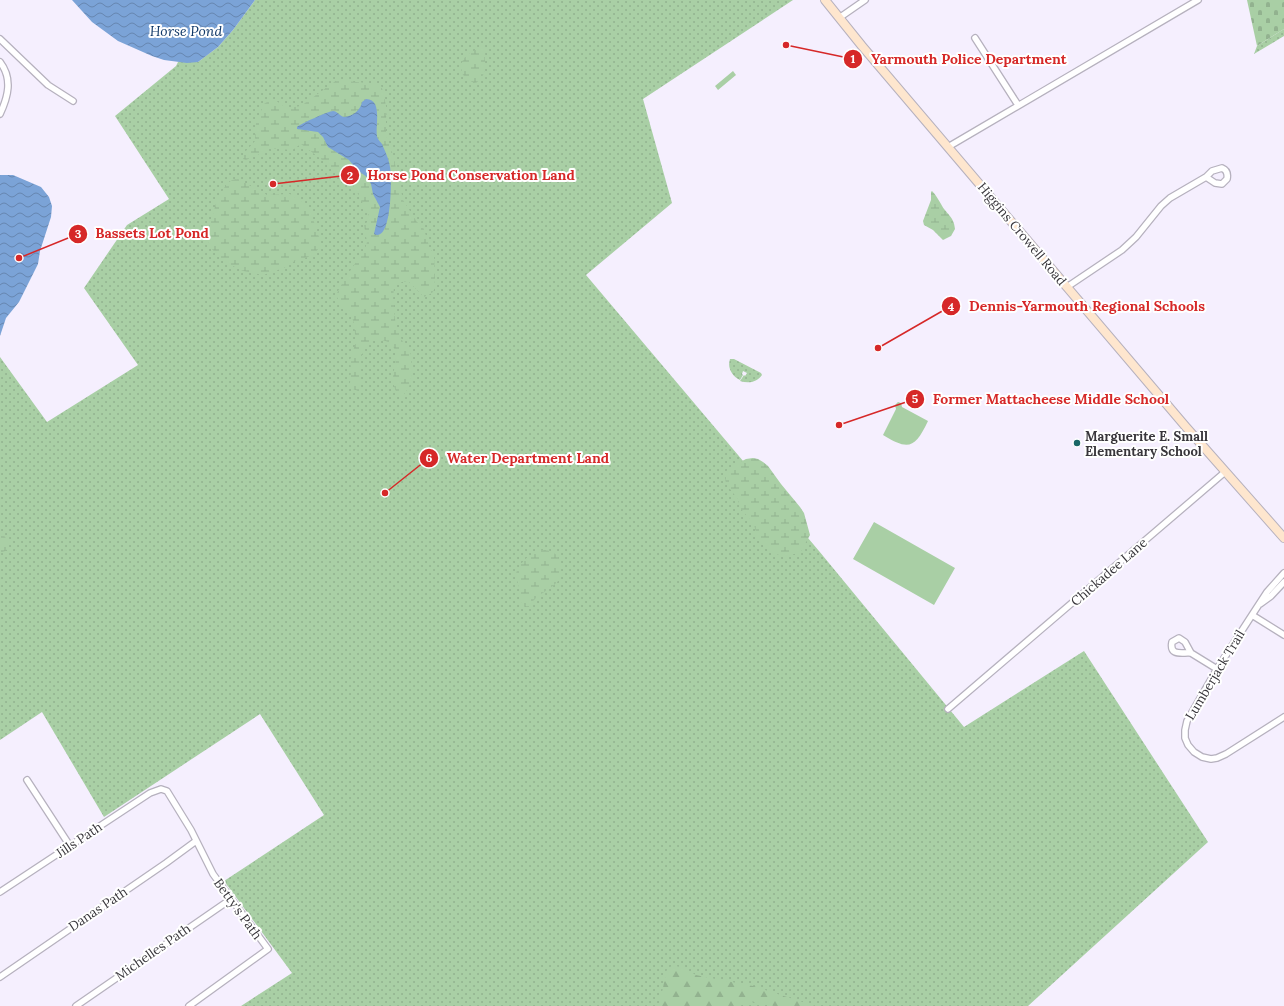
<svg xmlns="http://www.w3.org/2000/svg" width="1284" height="1006" viewBox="0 0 1284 1006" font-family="Lora,serif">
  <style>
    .grass { fill: url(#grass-dots) }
    .forest { fill: url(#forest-firs) }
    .wetland { fill: url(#wetland-marsh); fill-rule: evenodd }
    .cemetery { fill: url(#cemetery-stones) }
    .garden { fill: #a9cfa5 }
    .water { fill: url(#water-waves) }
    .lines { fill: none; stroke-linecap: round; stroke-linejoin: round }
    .street-casing { stroke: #b6b1be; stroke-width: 8 }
    .secondary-casing { stroke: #b6b1be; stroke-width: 10 }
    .street { stroke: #fff; stroke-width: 5.5 }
    .secondary { stroke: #fee6ce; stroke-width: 8 }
    .poi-dot { fill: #1a6767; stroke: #fff; stroke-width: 1.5 }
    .labels { text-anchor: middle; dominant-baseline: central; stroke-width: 4; stroke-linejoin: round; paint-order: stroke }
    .street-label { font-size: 13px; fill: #38363b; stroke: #fff }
    .poi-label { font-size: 13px; font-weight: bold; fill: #38363b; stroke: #fff; text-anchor: start }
    .water-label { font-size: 14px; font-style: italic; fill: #113969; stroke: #fff }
    .leader { fill: none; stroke: #d62828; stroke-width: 1.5 }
    .callout-dot { fill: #d62828; stroke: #fff; stroke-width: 1.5 }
    .mark-label { font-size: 12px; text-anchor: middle; font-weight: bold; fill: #fff }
    .callout-label { font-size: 14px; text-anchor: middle; font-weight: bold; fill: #d62828; stroke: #fff; stroke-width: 4; stroke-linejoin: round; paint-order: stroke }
  </style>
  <defs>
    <pattern id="grass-dots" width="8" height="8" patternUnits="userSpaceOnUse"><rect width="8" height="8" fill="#a9cfa5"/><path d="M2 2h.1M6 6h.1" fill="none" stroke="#92b28f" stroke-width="1.8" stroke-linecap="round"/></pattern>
    <pattern id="forest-firs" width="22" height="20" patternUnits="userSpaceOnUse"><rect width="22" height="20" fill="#a9cfa5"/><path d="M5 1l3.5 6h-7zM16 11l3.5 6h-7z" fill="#92b28f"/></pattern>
    <pattern id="wetland-marsh" width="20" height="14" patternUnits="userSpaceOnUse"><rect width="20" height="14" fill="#a9cfa5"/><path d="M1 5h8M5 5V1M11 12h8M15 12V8" fill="none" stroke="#92b28f"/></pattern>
    <pattern id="cemetery-stones" width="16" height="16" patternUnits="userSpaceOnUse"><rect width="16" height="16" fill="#a9cfa5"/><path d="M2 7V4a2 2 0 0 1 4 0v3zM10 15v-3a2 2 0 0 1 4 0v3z" fill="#92b28f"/></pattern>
    <pattern id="water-waves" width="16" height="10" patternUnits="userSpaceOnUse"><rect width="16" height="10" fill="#7ba3d7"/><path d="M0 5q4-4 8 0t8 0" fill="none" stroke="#6686b0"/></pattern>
  </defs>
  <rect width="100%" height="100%" fill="#f5effe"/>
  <path class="grass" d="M 255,0 L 793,0 L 643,99 L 672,203 L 586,275 L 819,551 L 964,727 L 1084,651 L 1208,842 L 1028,1006 L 241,1006 L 292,973 L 224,881 L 324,815 L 260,714 L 104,817 L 42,712 L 0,740 L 0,357 L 47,422 L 138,365 L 84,288 L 127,225 L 169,199 L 115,116 L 176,66 L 178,62 L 198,62 L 218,47 L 233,30 Z
    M 1284,29 L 1284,36 L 1254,54 L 1257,46 Z
    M 730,359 L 734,359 L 761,373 L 762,375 C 757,382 749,384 740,381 L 744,375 L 745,376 L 747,373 L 743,371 L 742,374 L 743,375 L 740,380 C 732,376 727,368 730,359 Z"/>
  <path class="forest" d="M 674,966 L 681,967 L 696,975 L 705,977 L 753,986 L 815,1006 L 775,1006 L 751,1002 L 739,1006 L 659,1006 L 667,969 L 669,967 Z"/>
  <path class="wetland" d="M 481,48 L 483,49 C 487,54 484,57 485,62 C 485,72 484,77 476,83 L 472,82 L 463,75 C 457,61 467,52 481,48 Z
    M 337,80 L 376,84 L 381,86 L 383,91 L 387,111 L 386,118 L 386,135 L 393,155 L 403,200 L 417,222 L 423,227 L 428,242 L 429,247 L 434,254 L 435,279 L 434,290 L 432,293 L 424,297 L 408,281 L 402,282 L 394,286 L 393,299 L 396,328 L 405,346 L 410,352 L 412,358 L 411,378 L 409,387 L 403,396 L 397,394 C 395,389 393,384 393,379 C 393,367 399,361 394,348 C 391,343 387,341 382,340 C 378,338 376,339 373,341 C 358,347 359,376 360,389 L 358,391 L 353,389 L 350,383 L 351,370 L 350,360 L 356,342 L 354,324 L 351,313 L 348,309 L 341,304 L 337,297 L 337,293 L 344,280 L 354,265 L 364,253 L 367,242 L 364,225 L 369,220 L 369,216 L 356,190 L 351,183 L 317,156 L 301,144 L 292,150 L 267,148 L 260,154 L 246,160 L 243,159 L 243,156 L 245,152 L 255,141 L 256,123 L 264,104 L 270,100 L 275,100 L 285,107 L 289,108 L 301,106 ZM 369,99 L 373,102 L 377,111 L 377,137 L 380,142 L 391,175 L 389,211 L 384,232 L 375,230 L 380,207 L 373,194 L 371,184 L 367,177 L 357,169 L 349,160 L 328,147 L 323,137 L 318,132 L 297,129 L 300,123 L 313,119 L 330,111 L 335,111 L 344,117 L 350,116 Z
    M 238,179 L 267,195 L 290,194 L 309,207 L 321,243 L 319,248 L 315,253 L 308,257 L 301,260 L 296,260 L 284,268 L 263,275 L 243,271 L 223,261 L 210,247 L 207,236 L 216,203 L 220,196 L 224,188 L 228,183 L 232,180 Z
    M 932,191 C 936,195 938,199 941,204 C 946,214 954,216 955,229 L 951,236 L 943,240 L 933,230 L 924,225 L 923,221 L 931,200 L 931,192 Z
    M 753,458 L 758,459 L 763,462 L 768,466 L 781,484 L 800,507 L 804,513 L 810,535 L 800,553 L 783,556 L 772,553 L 757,535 L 754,525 L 748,517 L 741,509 L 737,498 L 726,484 L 725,476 L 727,470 L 740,462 L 746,459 Z
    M 0,532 L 9,541 C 10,548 7,551 0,553 Z
    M 543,550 C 561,551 561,562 561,577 C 553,590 536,593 529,607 L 525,607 C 518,602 520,594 519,587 C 518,583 516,578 516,574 C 519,562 532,552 543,550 Z"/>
  <path class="cemetery" d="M 1247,0 L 1284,0 L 1284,29 L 1257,46 Z"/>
  <path class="garden" d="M 733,71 L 736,75 L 718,90 L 715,86 Z
    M 898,402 L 901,403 L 902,407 L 928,421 C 915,448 909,451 883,435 L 896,409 L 895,405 Z
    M 874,522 L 955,568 L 934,605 L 853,559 Z"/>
  <path class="water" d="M 72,0 L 255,0 L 233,30 L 218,47 L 198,62 L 187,63 L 164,60 L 152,56 L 118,41 L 92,22 Z
    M 366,99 C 383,99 375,126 377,136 C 377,139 380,141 382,144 C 385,151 389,159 390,167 C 392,177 392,244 374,234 L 380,207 L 373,194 L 371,184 L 367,177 L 357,170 L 349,160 L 328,147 L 323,137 L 318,132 L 297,129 L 297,127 C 300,124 329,111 333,111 C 337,111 340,116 344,117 C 353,116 360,111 362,102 Z
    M 0,175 L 13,175 L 41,187 L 49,197 L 52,206 L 51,217 L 40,251 L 38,264 L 19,302 L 6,318 L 0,336 Z"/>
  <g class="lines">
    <g class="street-casing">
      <path id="street" d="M 839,18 L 865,0
        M 975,38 L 1018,105
        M 0,39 L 48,85 L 73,101
        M 0,62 C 13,79 8,97 0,114
        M 948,147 L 1198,0
        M 1067,287 L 1122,250 L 1136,237 L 1161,206 L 1170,198 L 1206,177 L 1215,183 L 1222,184 L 1227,179 C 1228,174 1227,170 1222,168 L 1212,171 L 1206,177
        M 1284,573 L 1267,592 L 1252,615 L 1217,669 L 1187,721 L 1185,730 L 1185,738 L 1188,745 L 1194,752 L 1202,757 L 1211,759 L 1217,758 L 1226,754 L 1284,717
        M 1260,604 L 1271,596 L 1284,582
        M 1252,615 L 1284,635
        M 1179,638 L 1185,642 L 1191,653 C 1183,652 1169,657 1172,642 Z
        M 1191,653 L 1217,669
        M 948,709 L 1225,472
        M 27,780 L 70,846
        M 0,892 L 150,793 L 161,789 L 167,791 L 191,830 L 213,874 L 268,949 L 189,1006
        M 0,977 L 166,863 L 196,841
        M 76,1006 L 231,899"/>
    </g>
    <g class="secondary-casing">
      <path id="secondary" d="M 825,0 L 862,46 L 1186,427 L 1284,538"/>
    </g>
    <use href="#street" class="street"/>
    <use href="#secondary" class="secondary"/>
  </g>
  <circle class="poi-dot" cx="1077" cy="443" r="4"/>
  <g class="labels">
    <g class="street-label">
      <text transform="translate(1022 234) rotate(50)">Higgins Crowell Road</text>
      <text transform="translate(1109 572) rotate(-41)">Chickadee Lane</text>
      <text transform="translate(1215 675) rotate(-59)">Lumberjack Trail</text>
      <text transform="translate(79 840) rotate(-34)">Jills Path</text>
      <text transform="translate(98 909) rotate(-34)">Danas Path</text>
      <text transform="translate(238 909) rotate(54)">Betty's Path</text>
      <text transform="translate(153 952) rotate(-35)">Michelles Path</text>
    </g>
    <g class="poi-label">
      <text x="1085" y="436">Marguerite E. Small<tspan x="1085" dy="15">Elementary School</tspan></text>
    </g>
    <g class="water-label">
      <text x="186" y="31">Horse Pond</text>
    </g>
  </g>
  <path class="leader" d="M786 45L853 59M273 184L350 175M19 258L78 234M878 348L951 306M839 425L915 399M385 493L429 458"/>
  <g class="callout-dot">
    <circle cx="786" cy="45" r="4"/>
    <circle cx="273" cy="184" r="4"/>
    <circle cx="19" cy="258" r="4"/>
    <circle cx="878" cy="348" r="4"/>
    <circle cx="839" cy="425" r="4"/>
    <circle cx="385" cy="493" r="4"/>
    <circle cx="853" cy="59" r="10"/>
    <circle cx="350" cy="175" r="10"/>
    <circle cx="78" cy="234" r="10"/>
    <circle cx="951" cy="306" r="10"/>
    <circle cx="915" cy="399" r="10"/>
    <circle cx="429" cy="458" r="10"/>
  </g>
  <g class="mark-label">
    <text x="853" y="63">1</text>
    <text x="350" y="180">2</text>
    <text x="78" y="238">3</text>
    <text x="951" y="311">4</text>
    <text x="915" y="403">5</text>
    <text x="429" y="462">6</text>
  </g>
  <g class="callout-label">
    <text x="969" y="64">Yarmouth Police Department</text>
    <text x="471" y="180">Horse Pond Conservation Land</text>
    <text x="152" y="238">Bassets Lot Pond</text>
    <text x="1087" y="311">Dennis-Yarmouth Regional Schools</text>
    <text x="1051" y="404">Former Mattacheese Middle School</text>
    <text x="528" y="463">Water Department Land</text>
  </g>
</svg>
